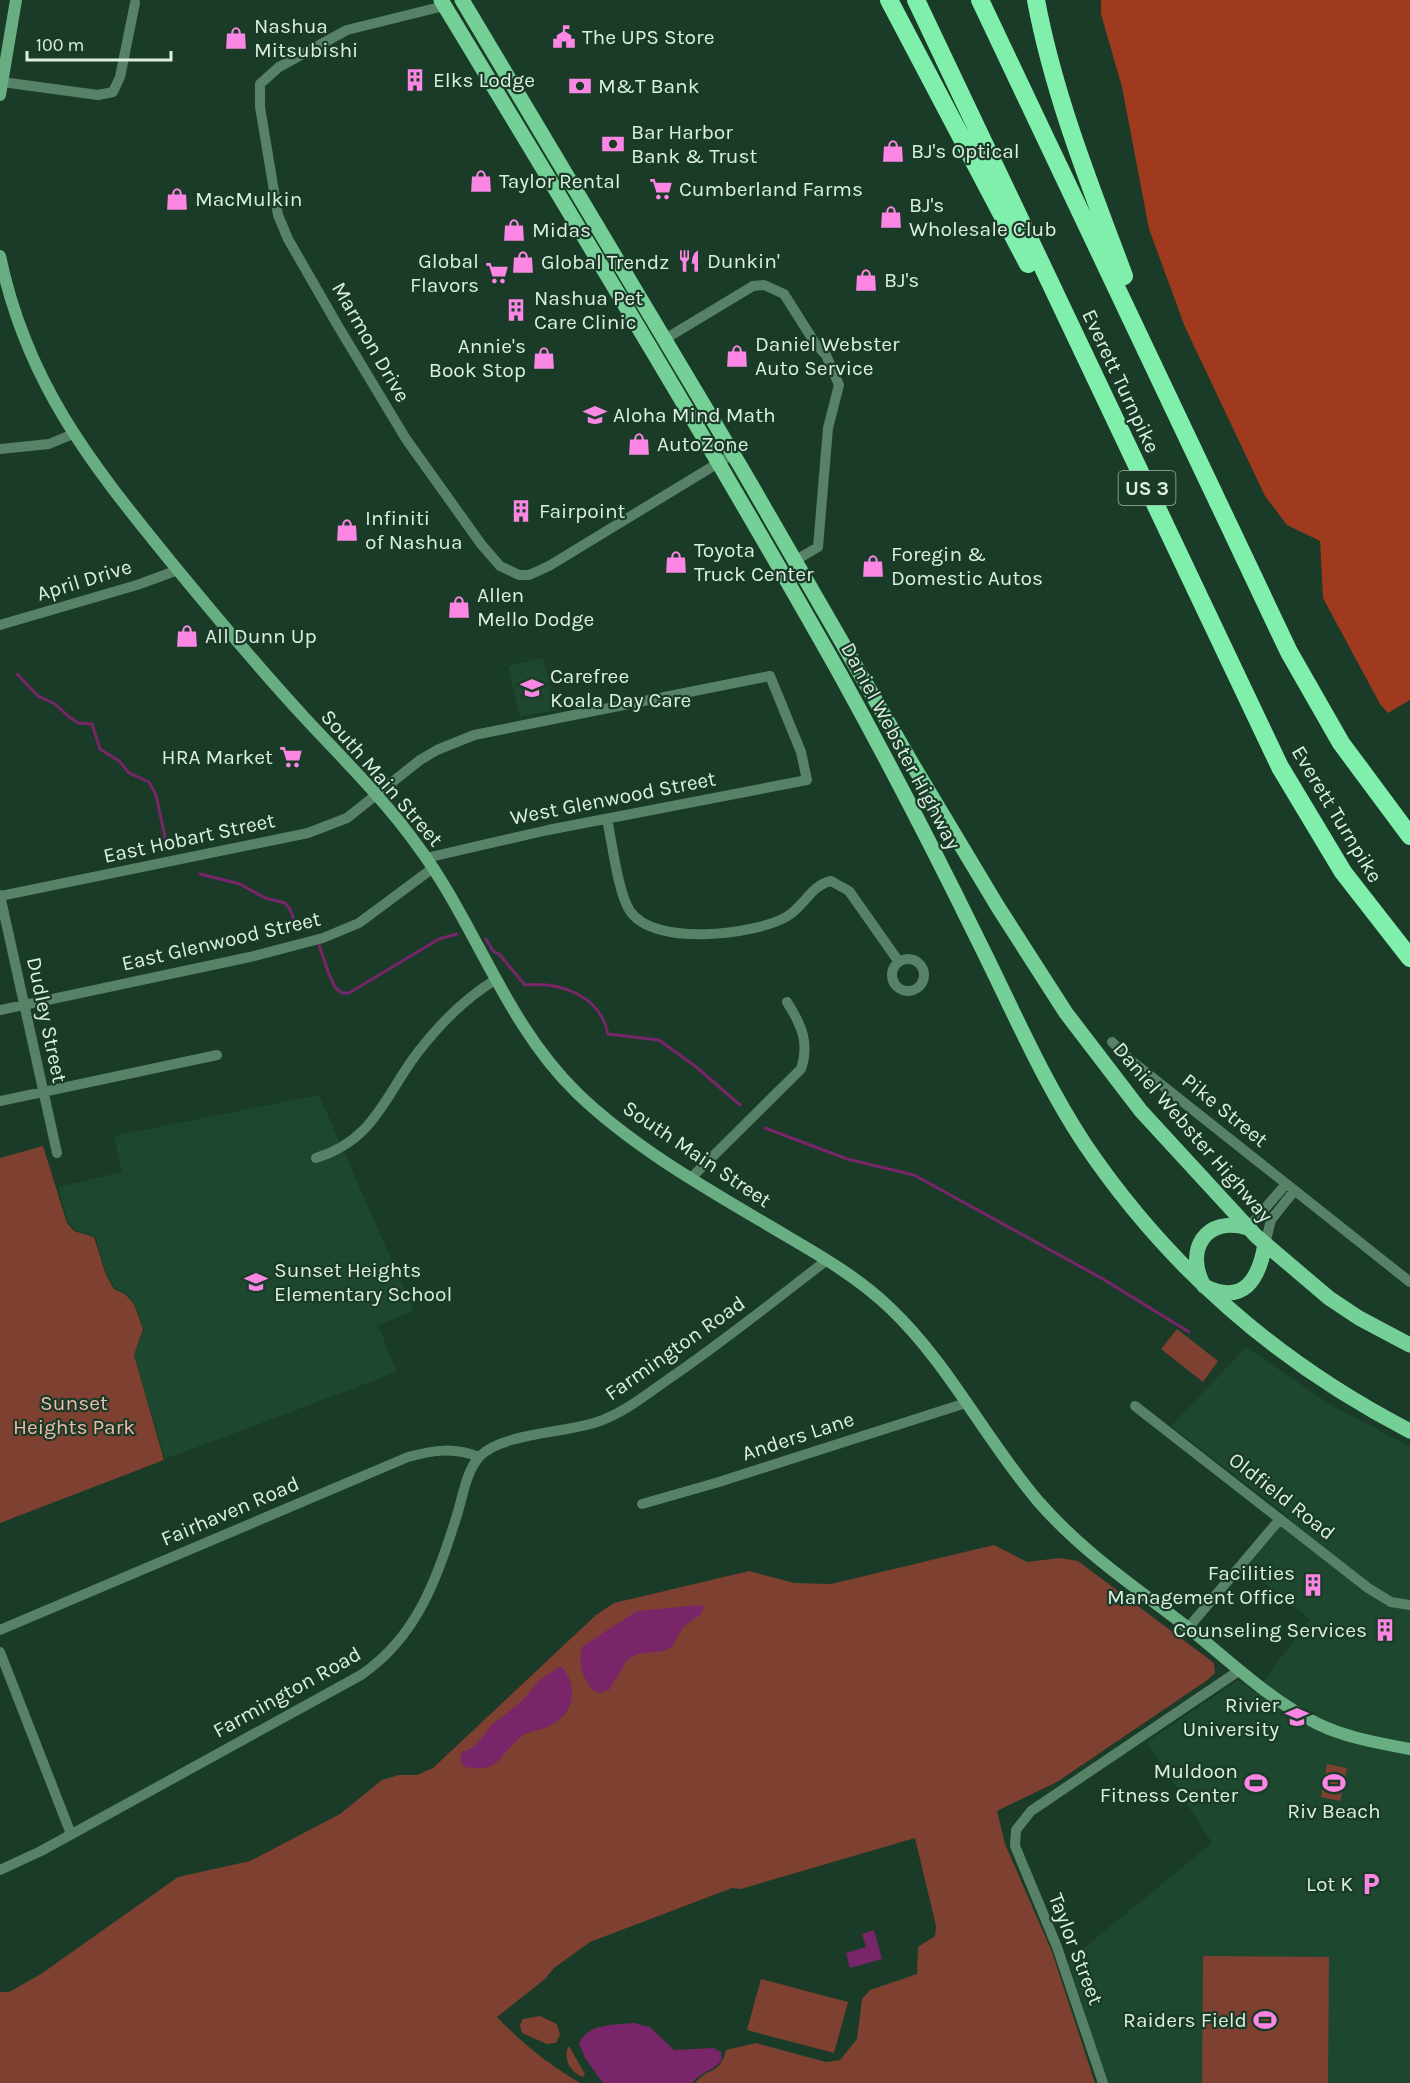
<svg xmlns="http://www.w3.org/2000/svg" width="1410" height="2083" viewBox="0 0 1410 2083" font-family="Karla,sans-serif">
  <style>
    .built { fill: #1d472e }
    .green { fill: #7e4030 }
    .forest { fill: #9f3a1f }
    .water { fill: #782669 }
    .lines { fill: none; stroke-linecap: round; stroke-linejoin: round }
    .stream { stroke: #782669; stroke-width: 3 }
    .street { stroke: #588267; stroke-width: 10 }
    .secondary { stroke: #69ae83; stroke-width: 12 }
    .primary { stroke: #75d098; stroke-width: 15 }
    .highway { stroke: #80efac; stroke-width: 18 }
    .labels { text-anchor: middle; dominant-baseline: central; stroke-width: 4.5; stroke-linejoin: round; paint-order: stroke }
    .shield { fill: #193b27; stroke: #a2b9aa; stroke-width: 1.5 }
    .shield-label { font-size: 20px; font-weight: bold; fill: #dcefe2 }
    .poi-label { font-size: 21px; fill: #dcefe2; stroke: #193b27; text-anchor: start }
    .street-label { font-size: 21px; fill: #dcefe2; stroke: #193b27 }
    .park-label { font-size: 21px; fill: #f1baab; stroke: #193b27 }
  </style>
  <rect width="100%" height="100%" fill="#193b27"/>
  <path class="built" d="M 543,658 L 556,710 L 520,717 L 508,666 Z
    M 319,1095 L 414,1311 L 378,1325 L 397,1372 L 165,1459 L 134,1355 L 144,1329 L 135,1304 L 125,1293 L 115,1288 L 107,1275 L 95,1236 L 75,1230 L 68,1222 L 58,1187 L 122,1172 L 114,1136 Z
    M 1246,1347 L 1334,1407 L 1410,1446 L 1410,2083 L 1108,2083 L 1068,1961 L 1212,1843 L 1147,1742 L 1238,1680 L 1255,1692 L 1310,1619 L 1246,1569 L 1288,1516 L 1171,1426 Z"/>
  <path class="green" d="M 43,1146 L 67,1223 L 74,1231 L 94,1237 L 106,1275 L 114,1289 L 125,1294 L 134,1304 L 143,1329 L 134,1355 L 164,1460 L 0,1523 L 0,1158 Z
    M 1177,1329 L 1218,1361 L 1203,1382 L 1161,1349 Z
    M 994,1545 L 1027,1562 L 1060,1558 L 1078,1561 L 1214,1663 L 1215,1673 L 1206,1681 L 1057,1782 L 997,1811 L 1005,1844 L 1052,1952 L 1095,2083 L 695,2083 C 708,2067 720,2075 726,2050 L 756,2043 L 826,2062 L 840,2060 L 857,2039 L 862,1999 L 870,1990 L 917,1974 L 918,1947 L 935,1936 L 936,1926 L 915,1838 L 741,1889 L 732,1888 L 590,1942 L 554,1968 L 545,1979 L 497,2017 C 523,2044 548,2064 580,2083 L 0,2083 L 0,1992 L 9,1992 L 41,1974 L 178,1877 L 250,1861 L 340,1814 L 382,1780 L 399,1775 L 417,1775 L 433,1768 L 596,1615 L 614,1603 L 749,1571 L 794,1583 L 831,1584 Z
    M 1327,1764 L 1347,1768 L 1340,1801 L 1321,1797 Z
    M 1203,1956 L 1329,1957 L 1328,2083 L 1202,2083 Z
    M 761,1979 L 848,2002 L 834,2053 L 747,2030 Z
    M 540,2016 L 557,2024 L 560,2035 L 556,2043 L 547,2044 L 522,2033 L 520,2025 L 523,2019 Z
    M 569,2046 L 585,2074 L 583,2077 C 570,2073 562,2057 569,2046 Z"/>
  <path class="forest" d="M 1101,0 L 1410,0 L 1410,700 L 1388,713 L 1380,704 L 1323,598 L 1320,541 L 1287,525 L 1265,496 L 1185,327 L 1149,229 L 1122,87 L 1101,14 Z"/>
  <path class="water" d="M 701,1605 L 704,1607 L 701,1614 L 683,1627 L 672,1647 L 663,1651 L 638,1654 L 628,1659 L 609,1690 L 598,1693 C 584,1686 576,1660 583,1646 L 637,1611 Z
    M 561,1666 C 580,1687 574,1715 548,1727 C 540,1730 529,1731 522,1736 C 499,1753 501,1774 465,1767 L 460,1760 L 462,1752 L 474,1747 L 492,1725 L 522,1701 L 541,1679 Z
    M 874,1930 L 882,1959 L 850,1968 L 846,1953 L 866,1947 L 862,1934 Z
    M 634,2023 L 650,2027 L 674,2050 L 714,2048 L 721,2052 L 722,2060 C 713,2071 701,2072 692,2083 L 603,2083 L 585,2058 L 579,2043 C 589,2023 614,2025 634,2023 Z"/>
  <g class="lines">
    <path class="stream" d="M 17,674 L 38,696 L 55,704 L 68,716 L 78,723 L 92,724 L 100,749 L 119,761 L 129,773 L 149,782 L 156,795 L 166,842
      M 200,874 L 240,884 L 265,898 L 285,903 L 290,909 L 297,929
      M 486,939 L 493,951 L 499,954 L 525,985 C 561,982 600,995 608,1034 L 659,1040 L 695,1066 L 740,1105
      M 319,945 L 329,974 L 335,987 L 342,993 L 349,993 L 439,939 L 457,934
      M 765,1128 L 847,1159 L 914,1175 L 1103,1279 L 1189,1332"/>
    <path class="street" d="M 444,6 L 347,30 L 279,67 L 260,84 L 260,107 L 278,215 L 288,239 L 338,326 L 406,439 L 481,544 L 500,566 L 519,575 L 529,575 L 549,566 L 733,454
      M 2,82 L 98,95 L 113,92 L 120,77 L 135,3
      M 665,339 L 753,286 L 764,285 L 784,294 L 815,343 L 826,355 L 839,385 L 828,428 L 818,547 L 796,560
      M 0,449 L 49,444 L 73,434
      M 0,625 L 137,585 L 178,570
      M 607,819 C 612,842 618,893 630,911 C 654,947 754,935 786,917 C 804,907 811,885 831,881 L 849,891 L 899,962
      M 0,895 L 57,1153
      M 0,896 L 308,833 L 347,818 L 420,760 L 437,750 L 474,735 L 770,676 L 801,752 L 807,780 L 548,830 L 426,858
      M892 975a16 16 0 1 1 32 0a16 16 0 1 1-32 0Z
      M 0,1010 L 250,957 L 323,938 L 359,923 L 433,868
      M 1112,1042 L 1134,1063 L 1410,1282
      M 0,1101 L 217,1055
      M 316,1158 C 375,1140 385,1095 418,1052 C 439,1025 467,997 495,980
      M 691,1178 L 801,1069 C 810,1043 801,1024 787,1002
      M 1248,1228 L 1286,1184
      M 1265,1244 L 1271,1220 L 1294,1191
      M 1135,1406 L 1368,1588 L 1391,1602 L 1410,1605
      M 642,1504 L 719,1482 L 966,1403
      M 1188,1628 L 1280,1519
      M 0,1630 L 408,1457 C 433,1450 455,1447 479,1457
      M 0,1652 L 71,1834
      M 0,1870 L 41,1851 L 361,1675 C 418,1636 437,1578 457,1515 C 463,1496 466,1471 480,1456 C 503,1433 565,1433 597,1422 C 624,1413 647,1394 670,1378 C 724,1341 775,1300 827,1260
      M 1103,2083 L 1057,1947 L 1015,1846 L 1016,1830 L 1031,1811 L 1240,1670"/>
    <path class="secondary" d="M 0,95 L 16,0
      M 0,256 C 26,381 89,461 167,557 C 212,612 257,666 305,718 C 343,759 384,799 417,845 C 476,924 505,1023 577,1093 C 632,1146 702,1186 768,1225 C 810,1250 855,1274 890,1308 C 949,1364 985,1439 1038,1501 C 1082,1552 1138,1589 1191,1630 C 1232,1663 1271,1701 1318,1724 C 1347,1738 1379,1743 1410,1749"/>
    <path class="primary" d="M 441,0 C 576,223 712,447 840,674 C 888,761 934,850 978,940 C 1012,1008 1042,1079 1084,1143 C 1167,1266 1278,1363 1410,1431
      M 462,0 L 742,469 L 914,767 L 998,907 L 1066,1013 L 1141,1111 L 1256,1236 L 1329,1298 L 1359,1318 L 1410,1345
      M 1248,1228 C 1206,1215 1184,1250 1204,1286 C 1244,1306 1259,1279 1265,1244"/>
    <path class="highway" d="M 889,0 L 1028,264
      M 916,0 L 1280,767 L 1343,872 L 1410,958
      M 980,0 L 1289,652 L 1341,743 L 1410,836
      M 1036,0 C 1054,96 1090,185 1124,276"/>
  </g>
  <defs>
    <g id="civic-bare" transform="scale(1.8)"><path d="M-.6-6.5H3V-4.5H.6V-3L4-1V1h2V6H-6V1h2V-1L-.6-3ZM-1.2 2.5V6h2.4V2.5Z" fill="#fc86e4" stroke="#193b27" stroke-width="2.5" paint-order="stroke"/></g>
    <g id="shop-bare" transform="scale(1.8)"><path d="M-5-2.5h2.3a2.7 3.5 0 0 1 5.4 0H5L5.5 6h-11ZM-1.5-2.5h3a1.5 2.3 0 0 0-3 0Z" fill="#fc86e4" stroke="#193b27" stroke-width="2.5" paint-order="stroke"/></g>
    <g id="building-bare" transform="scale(1.8)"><path d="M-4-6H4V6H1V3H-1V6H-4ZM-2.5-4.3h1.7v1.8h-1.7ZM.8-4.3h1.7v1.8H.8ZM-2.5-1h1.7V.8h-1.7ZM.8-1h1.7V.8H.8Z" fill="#fc86e4" stroke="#193b27" stroke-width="2.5" paint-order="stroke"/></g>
    <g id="bank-bare" transform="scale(1.8)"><path d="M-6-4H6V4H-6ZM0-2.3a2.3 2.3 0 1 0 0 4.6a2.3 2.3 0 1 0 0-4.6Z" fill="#fc86e4" stroke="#193b27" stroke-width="2.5" paint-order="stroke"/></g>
    <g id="supermarket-bare" transform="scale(1.8)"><path d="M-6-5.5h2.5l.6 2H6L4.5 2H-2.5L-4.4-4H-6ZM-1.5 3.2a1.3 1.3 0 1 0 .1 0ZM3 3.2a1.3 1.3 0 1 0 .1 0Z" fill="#fc86e4" stroke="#193b27" stroke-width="2.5" paint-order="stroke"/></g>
    <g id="restaurant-bare" transform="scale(1.8)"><path d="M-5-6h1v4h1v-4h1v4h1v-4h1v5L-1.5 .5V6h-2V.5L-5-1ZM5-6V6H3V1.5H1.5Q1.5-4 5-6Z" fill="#fc86e4" stroke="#193b27" stroke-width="2.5" paint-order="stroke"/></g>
    <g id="school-bare" transform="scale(1.8)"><path d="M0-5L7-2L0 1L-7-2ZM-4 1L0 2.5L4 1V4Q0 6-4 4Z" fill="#fc86e4" stroke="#193b27" stroke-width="2.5" paint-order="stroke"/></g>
    <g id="university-bare" transform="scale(1.8)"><path d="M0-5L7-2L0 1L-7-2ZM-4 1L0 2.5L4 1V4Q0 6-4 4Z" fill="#fc86e4" stroke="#193b27" stroke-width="2.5" paint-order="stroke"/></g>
    <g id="stadium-bare" transform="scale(1.8)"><path d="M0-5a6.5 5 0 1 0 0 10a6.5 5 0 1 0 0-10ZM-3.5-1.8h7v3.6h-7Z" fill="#fc86e4" stroke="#193b27" stroke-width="2.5" paint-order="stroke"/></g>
    <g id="parking-bare" transform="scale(1.8)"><path d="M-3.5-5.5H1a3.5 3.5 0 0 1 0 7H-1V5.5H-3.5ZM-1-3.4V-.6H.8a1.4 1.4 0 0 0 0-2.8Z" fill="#fc86e4" stroke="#193b27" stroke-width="2.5" paint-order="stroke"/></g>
  </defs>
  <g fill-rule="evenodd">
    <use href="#civic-bare" x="564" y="37"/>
    <use href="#shop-bare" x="236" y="38"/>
    <use href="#building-bare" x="415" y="80"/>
    <use href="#bank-bare" x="580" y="86"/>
    <use href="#bank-bare" x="613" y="144"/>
    <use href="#shop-bare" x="893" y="151"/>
    <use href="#shop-bare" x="481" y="181"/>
    <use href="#supermarket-bare" x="661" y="189"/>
    <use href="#shop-bare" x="177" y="199"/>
    <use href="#shop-bare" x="891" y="217"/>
    <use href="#shop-bare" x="514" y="230"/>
    <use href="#restaurant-bare" x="689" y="261"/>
    <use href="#shop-bare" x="523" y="262"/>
    <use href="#supermarket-bare" x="497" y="273"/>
    <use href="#shop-bare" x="866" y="280"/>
    <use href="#building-bare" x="516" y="310"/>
    <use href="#shop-bare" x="737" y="356"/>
    <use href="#shop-bare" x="544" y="358"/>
    <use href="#school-bare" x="595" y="415"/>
    <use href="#shop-bare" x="639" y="444"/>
    <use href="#building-bare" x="521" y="511"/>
    <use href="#shop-bare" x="347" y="530"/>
    <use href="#shop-bare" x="676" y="562"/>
    <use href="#shop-bare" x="873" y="566"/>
    <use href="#shop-bare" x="459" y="607"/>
    <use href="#shop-bare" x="187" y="636"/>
    <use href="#school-bare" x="532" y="688"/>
    <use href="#supermarket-bare" x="291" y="757"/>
    <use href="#school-bare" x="256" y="1282"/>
    <use href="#building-bare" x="1313" y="1585"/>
    <use href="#building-bare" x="1385" y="1630"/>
    <use href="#university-bare" x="1297" y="1717"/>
    <use href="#stadium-bare" x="1256" y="1783"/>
    <use href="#stadium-bare" x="1334" y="1783"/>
    <use href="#parking-bare" x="1371" y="1884"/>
    <use href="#stadium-bare" x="1265" y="2020"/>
  </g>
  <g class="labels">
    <rect class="shield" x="1118.5" y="471" width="57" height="34" rx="4.5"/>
    <g class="shield-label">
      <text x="1147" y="488">US 3</text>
    </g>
    <g class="poi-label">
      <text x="254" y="26">Nashua<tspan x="254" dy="24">Mitsubishi</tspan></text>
      <text x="582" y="37">The UPS Store</text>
      <text x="433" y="80">Elks Lodge</text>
      <text x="598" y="86">M&amp;T Bank</text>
      <text x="631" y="132">Bar Harbor<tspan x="631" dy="24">Bank &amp; Trust</tspan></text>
      <text x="911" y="151">BJ's Optical</text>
      <text x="499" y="181">Taylor Rental</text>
      <text x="679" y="189">Cumberland Farms</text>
      <text x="195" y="199">MacMulkin</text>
      <text x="909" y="205">BJ's<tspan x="909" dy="24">Wholesale Club</tspan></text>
      <text x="532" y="230">Midas</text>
      <text x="479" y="261" text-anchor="end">Global<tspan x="479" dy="24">Flavors</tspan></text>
      <text x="707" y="261">Dunkin'</text>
      <text x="541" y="262">Global Trendz</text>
      <text x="884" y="280">BJ's</text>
      <text x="534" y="298">Nashua Pet<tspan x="534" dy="24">Care Clinic</tspan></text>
      <text x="755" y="344">Daniel Webster<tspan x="755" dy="24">Auto Service</tspan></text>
      <text x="526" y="346" text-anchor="end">Annie's<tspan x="526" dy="24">Book Stop</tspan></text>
      <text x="613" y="415">Aloha Mind Math</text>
      <text x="657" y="444">AutoZone</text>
      <text x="539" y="511">Fairpoint</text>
      <text x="365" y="518">Infiniti<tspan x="365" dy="24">of Nashua</tspan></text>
      <text x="694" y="550">Toyota<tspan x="694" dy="24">Truck Center</tspan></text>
      <text x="891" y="554">Foregin &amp;<tspan x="891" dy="24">Domestic Autos</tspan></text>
      <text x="477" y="595">Allen<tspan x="477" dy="24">Mello Dodge</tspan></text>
      <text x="205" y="636">All Dunn Up</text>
      <text x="550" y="676">Carefree<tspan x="550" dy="24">Koala Day Care</tspan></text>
      <text x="273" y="757" text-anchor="end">HRA Market</text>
      <text x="274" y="1270">Sunset Heights<tspan x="274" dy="24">Elementary School</tspan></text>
      <text x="1295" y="1573" text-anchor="end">Facilities<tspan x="1295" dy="24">Management Office</tspan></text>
      <text x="1367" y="1630" text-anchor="end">Counseling Services</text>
      <text x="1279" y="1705" text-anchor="end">Rivier<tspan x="1279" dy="24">University</tspan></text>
      <text x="1238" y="1771" text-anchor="end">Muldoon<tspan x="1238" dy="24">Fitness Center</tspan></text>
      <text x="1334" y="1811" text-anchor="middle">Riv Beach</text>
      <text x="1353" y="1884" text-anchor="end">Lot K</text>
      <text x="1247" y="2020" text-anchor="end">Raiders Field</text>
    </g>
    <g class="street-label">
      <text transform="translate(371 342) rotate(60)">Marmon Drive</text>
      <text transform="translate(1121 381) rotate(65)">Everett Turnpike</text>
      <text transform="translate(84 580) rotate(-17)">April Drive</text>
      <text transform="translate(901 746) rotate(62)">Daniel Webster Highway</text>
      <text transform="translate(382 778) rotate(49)">South Main Street</text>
      <text transform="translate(613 798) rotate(-11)">West Glenwood Street</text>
      <text transform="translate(1337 814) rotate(59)">Everett Turnpike</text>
      <text transform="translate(189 838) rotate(-12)">East Hobart Street</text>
      <text transform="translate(221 941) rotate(-13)">East Glenwood Street</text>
      <text transform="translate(47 1020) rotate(78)">Dudley Street</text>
      <text transform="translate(1225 1110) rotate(39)">Pike Street</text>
      <text transform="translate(1193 1132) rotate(49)">Daniel Webster Highway</text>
      <text transform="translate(697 1154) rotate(34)">South Main Street</text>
      <text transform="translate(675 1348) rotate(-35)">Farmington Road</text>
      <text transform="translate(798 1436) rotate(-18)">Anders Lane</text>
      <text transform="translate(1282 1496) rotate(38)">Oldfield Road</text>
      <text transform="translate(230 1511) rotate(-23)">Fairhaven Road</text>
      <text transform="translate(287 1692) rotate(-29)">Farmington Road</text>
      <text transform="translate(1076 1949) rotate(69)">Taylor Street</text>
    </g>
    <g class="park-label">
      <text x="74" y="1403">Sunset<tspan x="74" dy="24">Heights Park</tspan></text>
    </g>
  </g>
  <path d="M27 51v9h144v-9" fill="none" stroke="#dcefe2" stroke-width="3"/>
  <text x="36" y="51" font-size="18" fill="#dcefe2" stroke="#193b27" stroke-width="4.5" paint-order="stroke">100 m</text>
</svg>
